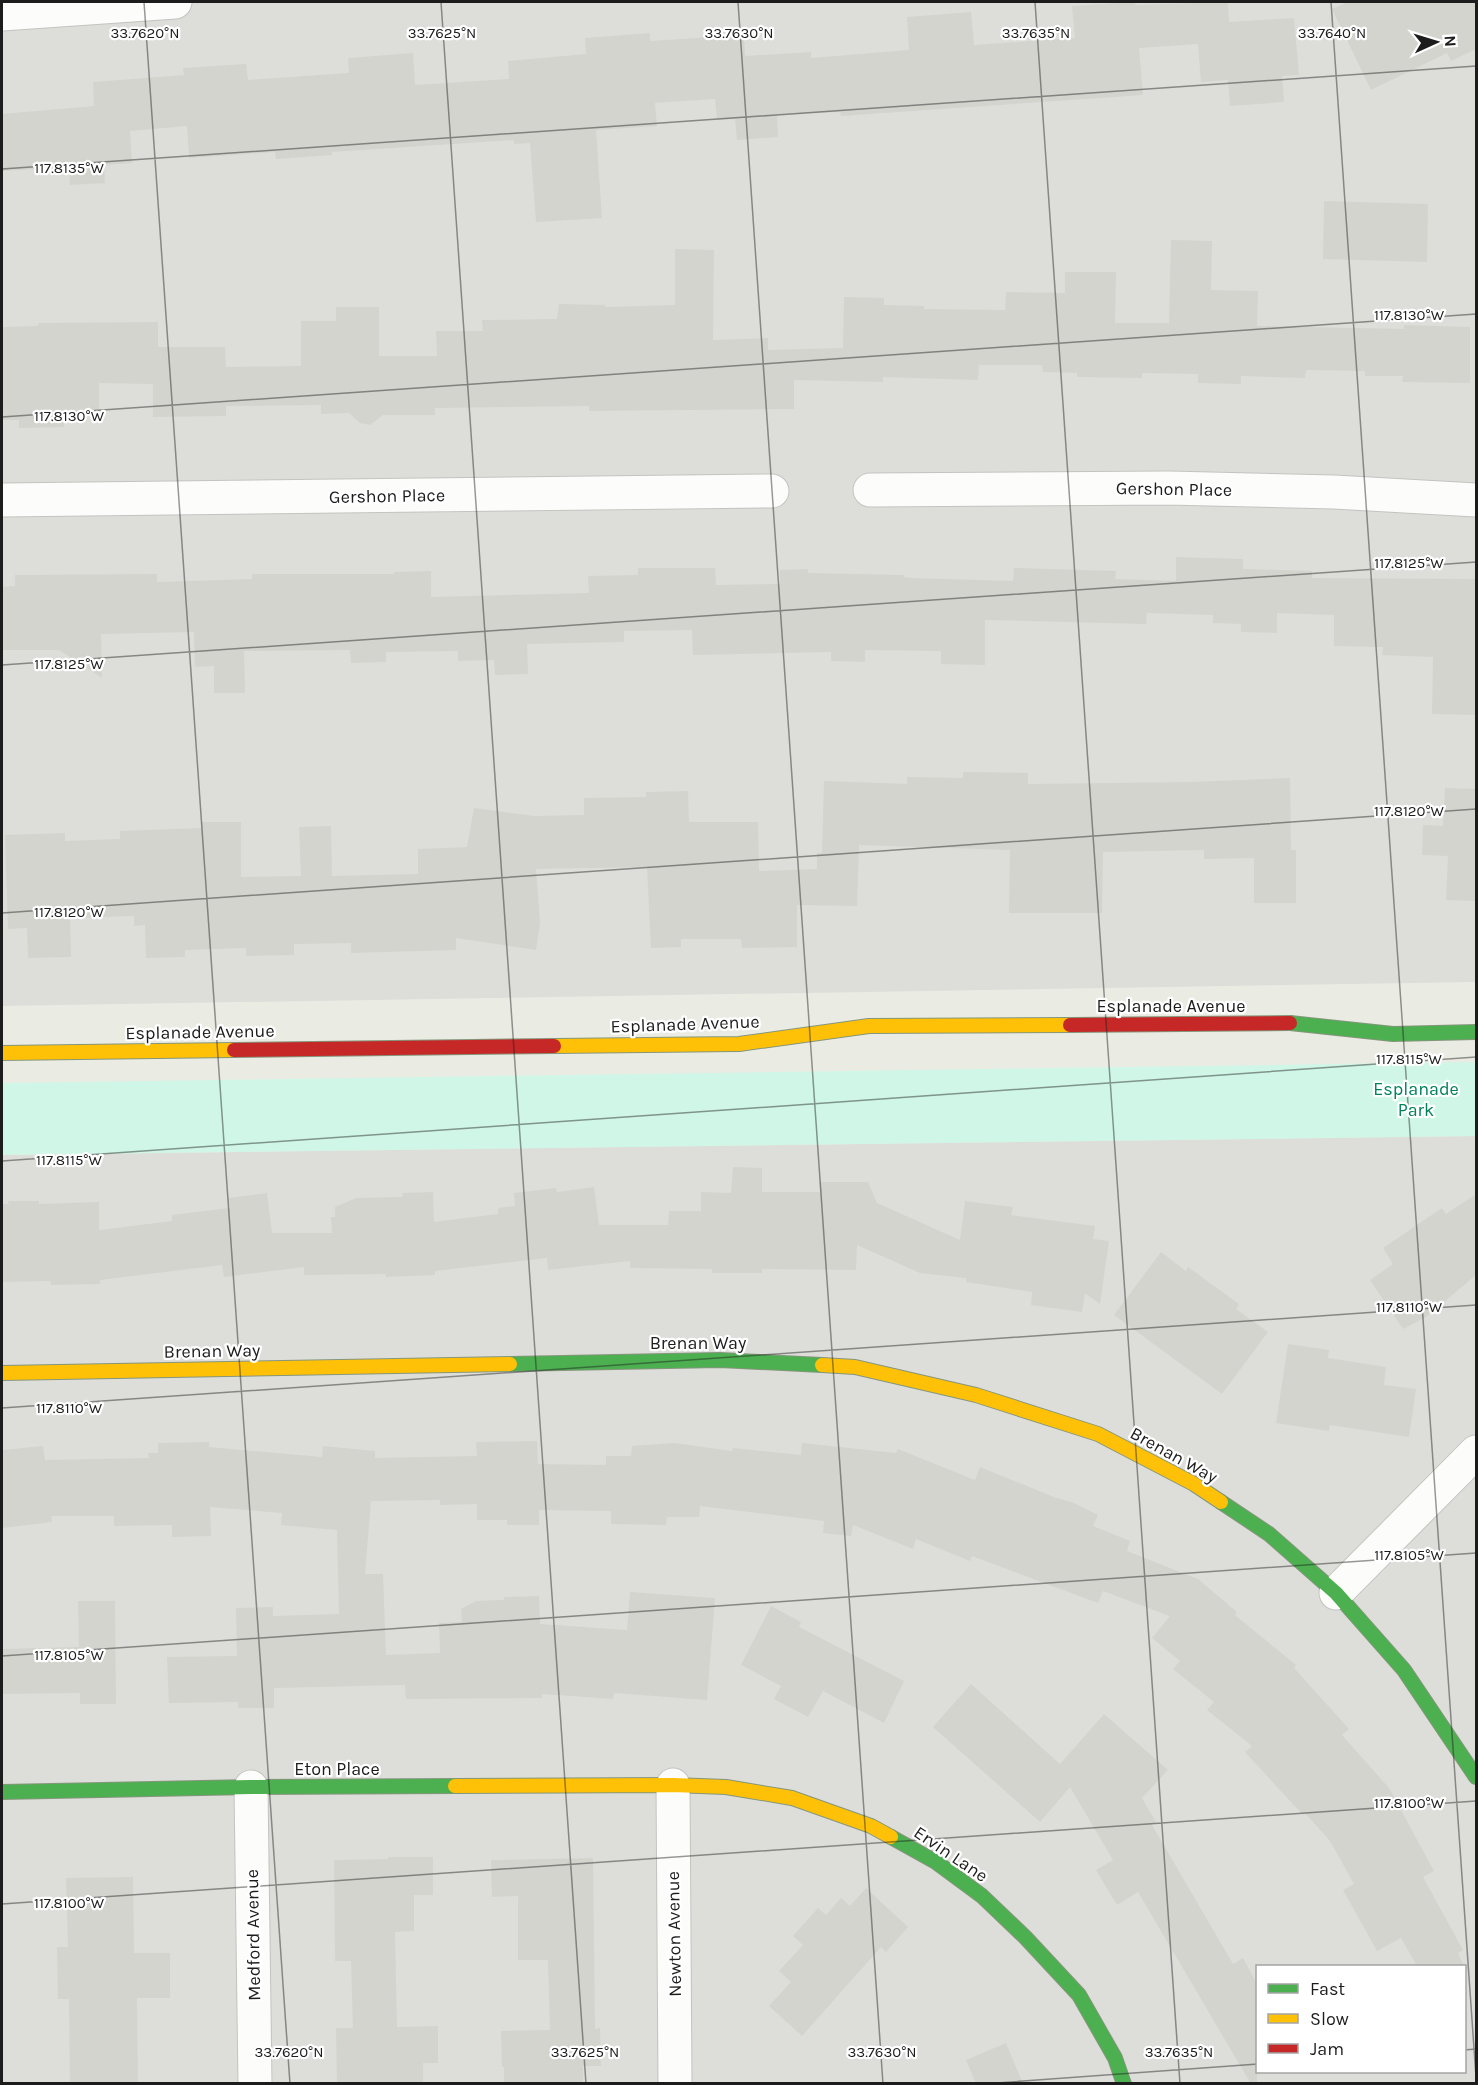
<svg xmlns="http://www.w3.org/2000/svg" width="1478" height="2085" viewBox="0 0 1478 2085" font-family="Karla,sans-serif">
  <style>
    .residential { fill: #dddeda; fill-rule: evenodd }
    .park { fill: #cff6e6 }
    .building { fill: #d3d4ce }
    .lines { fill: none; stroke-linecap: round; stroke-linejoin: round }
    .street-casing { stroke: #c3c4c0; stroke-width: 35 }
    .fast-casing { stroke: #85967c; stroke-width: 16 }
    .slow-casing { stroke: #85967c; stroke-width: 16 }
    .jam-casing { stroke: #85967c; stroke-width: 16 }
    .street { stroke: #fcfcfb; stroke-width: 33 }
    .fast { stroke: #4caf50; stroke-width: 14 }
    .slow { stroke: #ffc107; stroke-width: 14 }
    .jam { stroke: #c62828; stroke-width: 14 }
    .ticks { fill: none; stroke: #1c1c1c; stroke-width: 1.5; stroke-opacity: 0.45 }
    .labels { text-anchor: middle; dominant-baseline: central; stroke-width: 4.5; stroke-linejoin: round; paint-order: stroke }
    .street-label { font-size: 18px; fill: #1c1c1c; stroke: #fff }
    .park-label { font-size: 18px; fill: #028259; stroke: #fff }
    .ticks-label { font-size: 15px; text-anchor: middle; fill: #1c1c1c; stroke: #fff; stroke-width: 4.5; stroke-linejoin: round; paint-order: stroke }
  </style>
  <rect width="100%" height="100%" fill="#eaece4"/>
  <path class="residential" d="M 2,2 L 1476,2 L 1476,982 L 2,1006 Z
    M 1476,1136 L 1476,2083 L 2,2083 L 2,1155 ZM 1258,1966 L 1464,1966 L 1464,2072 L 1258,2072 Z"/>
  <path class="park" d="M 1476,1062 L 1476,1136 L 2,1155 L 2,1083 Z"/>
  <path class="building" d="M 1134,2 L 1136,5 L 1228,2 L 1229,22 L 1294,18 L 1299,75 L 1282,76 L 1284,102 L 1230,106 L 1228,80 L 1201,82 L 1198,44 L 1139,48 L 1143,95 L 841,116 L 840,112 L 777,115 L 778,137 L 737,140 L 735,119 L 717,120 L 715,99 L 655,103 L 657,126 L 596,130 L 602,218 L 536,222 L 530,143 L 514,144 L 514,140 L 332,152 L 332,155 L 276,159 L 275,152 L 189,158 L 187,126 L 130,131 L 132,163 L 104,165 L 105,183 L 70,185 L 69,167 L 2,171 L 2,114 L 94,106 L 93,82 L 184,75 L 183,68 L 246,64 L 248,80 L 349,73 L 348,58 L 413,53 L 415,85 L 509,79 L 508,61 L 586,54 L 585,38 L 650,33 L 650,41 L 744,35 L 745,56 L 811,52 L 811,58 L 909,50 L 907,17 L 971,12 L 974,45 L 1075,38 L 1072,6 Z
    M 1348,2 L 1476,2 L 1476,49 L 1451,61 L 1447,53 L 1371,90 L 1332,9 Z
    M 1324,201 L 1428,204 L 1427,262 L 1323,259 Z
    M 1171,240 L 1212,241 L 1211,290 L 1258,291 L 1257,326 L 1404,329 L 1404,325 L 1470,327 L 1470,383 L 1402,382 L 1403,376 L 1365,376 L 1365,371 L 1306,370 L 1305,378 L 1241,376 L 1241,384 L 1198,383 L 1198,374 L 1142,373 L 1142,378 L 1077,377 L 1077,373 L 1043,372 L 1042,365 L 979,365 L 978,380 L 883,377 L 883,382 L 794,380 L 794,409 L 589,411 L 589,406 L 435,408 L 435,415 L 383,415 L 370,425 L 360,423 L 349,413 L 321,414 L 321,405 L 226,406 L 226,416 L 153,417 L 153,384 L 99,383 L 99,415 L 64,416 L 64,427 L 19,428 L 19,420 L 2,420 L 2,327 L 38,326 L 38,323 L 158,322 L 158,347 L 225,347 L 226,367 L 301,366 L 301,321 L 336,321 L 336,307 L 379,307 L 379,356 L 437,356 L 436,331 L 483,331 L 482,320 L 557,319 L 559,304 L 605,305 L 605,307 L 675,305 L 675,249 L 714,250 L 713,340 L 768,338 L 768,350 L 843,348 L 844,297 L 884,298 L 884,305 L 924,306 L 924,309 L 1005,310 L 1006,292 L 1065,293 L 1065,272 L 1116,272 L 1115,323 L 1169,323 Z
    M 1176,557 L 1243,559 L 1243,569 L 1312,571 L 1312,578 L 1476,579 L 1476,715 L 1432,714 L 1433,657 L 1382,655 L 1383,647 L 1334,646 L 1334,615 L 1277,613 L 1277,633 L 1241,632 L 1241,624 L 1213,623 L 1213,615 L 1147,613 L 1146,624 L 985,620 L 985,665 L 941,664 L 941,651 L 865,650 L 865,662 L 831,661 L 831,652 L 693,655 L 692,630 L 624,631 L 624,642 L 527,644 L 528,674 L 495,675 L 494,660 L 458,661 L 458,651 L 386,652 L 386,662 L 351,663 L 350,650 L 244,651 L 245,693 L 214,693 L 214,666 L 195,667 L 194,632 L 101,634 L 102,678 L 59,650 L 2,650 L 2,587 L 15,586 L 15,575 L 157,574 L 157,582 L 252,579 L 252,574 L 394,574 L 394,572 L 431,571 L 431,597 L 589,593 L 588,576 L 638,575 L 638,568 L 715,568 L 716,585 L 780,584 L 780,570 L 808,569 L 808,573 L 904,575 L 904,577 L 911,578 L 1013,581 L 1014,568 L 1116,571 L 1115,579 L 1176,581 Z
    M 963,772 L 1028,773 L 1028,784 L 1191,782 L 1290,778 L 1291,850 L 1296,850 L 1296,903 L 1254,903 L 1254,858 L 1204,859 L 1204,850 L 1103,852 L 1102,913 L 1009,913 L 1010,850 L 859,845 L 857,906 L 797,905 L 797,947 L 742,948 L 741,939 L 681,939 L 681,947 L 651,948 L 647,867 L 536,869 L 540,923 L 536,950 L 456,938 L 456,950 L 351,953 L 351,943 L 294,944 L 294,955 L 246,956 L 246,948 L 185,950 L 185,957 L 146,958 L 145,925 L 134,926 L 134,916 L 70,918 L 71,957 L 28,958 L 27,928 L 8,929 L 5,835 L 65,833 L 65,841 L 120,839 L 120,831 L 201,828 L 201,822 L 241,822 L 241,877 L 301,876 L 299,827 L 331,826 L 332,876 L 418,874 L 418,849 L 467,847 L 474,808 L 534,816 L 584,815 L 584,798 L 646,797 L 646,792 L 688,791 L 689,822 L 758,822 L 759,871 L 817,869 L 817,853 L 822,853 L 824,781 L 907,784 L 907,777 L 963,778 Z
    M 1445,788 L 1476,789 L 1476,901 L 1446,900 L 1448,856 L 1422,855 L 1423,825 L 1443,826 Z
    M 733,1167 L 762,1168 L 762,1192 L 820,1192 L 819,1182 L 868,1182 L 877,1203 L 960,1240 L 965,1201 L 1013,1207 L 1011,1215 L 1095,1226 L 1093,1239 L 1109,1241 L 1100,1304 L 1085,1293 L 1082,1312 L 1031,1305 L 1032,1292 L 966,1282 L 966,1278 L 920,1273 L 857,1245 L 856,1270 L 762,1269 L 762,1273 L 712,1273 L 712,1269 L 630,1268 L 630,1261 L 548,1270 L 547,1258 L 435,1271 L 435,1275 L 386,1277 L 386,1274 L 304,1275 L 304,1267 L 224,1277 L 222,1265 L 100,1280 L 100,1284 L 51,1285 L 51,1281 L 2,1282 L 2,1204 L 9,1204 L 8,1201 L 39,1201 L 39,1204 L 99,1202 L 99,1230 L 172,1221 L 172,1215 L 230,1208 L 228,1198 L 267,1193 L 272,1233 L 332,1233 L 331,1217 L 335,1217 L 335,1207 L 356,1198 L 402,1197 L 403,1193 L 433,1192 L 434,1222 L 498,1214 L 498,1208 L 515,1206 L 514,1193 L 556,1188 L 557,1192 L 594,1187 L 599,1225 L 668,1225 L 669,1211 L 701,1211 L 701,1192 L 731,1193 Z
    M 1476,1194 L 1476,1275 L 1426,1317 L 1403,1329 L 1370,1280 L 1393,1264 L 1383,1248 L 1442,1208 L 1446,1214 Z
    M 1161,1252 L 1186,1271 L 1188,1267 L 1239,1304 L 1236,1309 L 1268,1332 L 1222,1394 L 1114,1315 Z
    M 1288,1344 L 1329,1350 L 1328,1358 L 1386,1367 L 1384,1385 L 1416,1389 L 1409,1437 L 1330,1425 L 1329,1431 L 1276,1423 Z
    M 537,1441 L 538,1464 L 606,1465 L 606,1456 L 631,1456 L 632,1446 L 675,1443 L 732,1451 L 733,1448 L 801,1455 L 802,1443 L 896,1453 L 898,1449 L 975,1480 L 980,1467 L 1054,1497 L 1074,1503 L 1098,1515 L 1093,1526 L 1130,1541 L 1127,1551 L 1198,1579 L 1237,1612 L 1235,1615 L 1296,1665 L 1294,1668 L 1349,1729 L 1342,1735 L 1389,1788 L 1434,1871 L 1423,1877 L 1463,1950 L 1458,1953 L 1464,1966 L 1417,1966 L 1401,1938 L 1377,1951 L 1343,1890 L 1354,1884 L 1330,1841 L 1305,1813 L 1303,1815 L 1245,1752 L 1252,1746 L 1207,1710 L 1214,1702 L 1173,1669 L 1180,1661 L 1152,1638 L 1170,1616 L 1103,1591 L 1098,1603 L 972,1556 L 970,1561 L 916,1539 L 913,1549 L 853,1525 L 851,1536 L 823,1533 L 824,1521 L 700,1506 L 699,1517 L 667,1517 L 666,1525 L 611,1524 L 611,1511 L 539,1510 L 539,1525 L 507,1525 L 507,1520 L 477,1520 L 477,1504 L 440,1505 L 440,1500 L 371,1501 L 365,1574 L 383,1574 L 386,1655 L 440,1653 L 439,1623 L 462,1622 L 461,1609 L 476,1601 L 504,1600 L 504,1597 L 539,1596 L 540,1624 L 627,1630 L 630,1592 L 715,1598 L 707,1700 L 614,1693 L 613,1699 L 542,1694 L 542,1698 L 406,1699 L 405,1685 L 274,1688 L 274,1708 L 238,1708 L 238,1702 L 169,1703 L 167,1657 L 237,1656 L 236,1608 L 273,1607 L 273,1616 L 339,1614 L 337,1530 L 281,1525 L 282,1513 L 210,1507 L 211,1536 L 172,1537 L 172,1525 L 114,1526 L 114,1516 L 51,1516 L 52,1522 L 2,1528 L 2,1450 L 43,1446 L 45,1460 L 149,1458 L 148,1453 L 158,1453 L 158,1443 L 209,1442 L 209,1447 L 322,1457 L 323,1446 L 375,1451 L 375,1458 L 477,1456 L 476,1442 Z
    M 78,1601 L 115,1601 L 116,1704 L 80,1704 L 80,1693 L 2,1694 L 2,1649 L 79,1647 Z
    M 771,1606 L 801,1622 L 799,1627 L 904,1681 L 884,1723 L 823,1691 L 808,1717 L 774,1699 L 781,1686 L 741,1665 Z
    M 971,1684 L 1060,1764 L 1104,1714 L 1168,1770 L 1142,1798 L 1156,1822 L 1152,1825 L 1233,1964 L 1243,1958 L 1257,1984 L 1257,2084 L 1251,2084 L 1138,1892 L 1117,1905 L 1096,1870 L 1113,1860 L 1070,1787 L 1040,1822 L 933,1727 Z
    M 388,1857 L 433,1857 L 433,1895 L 414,1895 L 414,1931 L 395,1932 L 397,2027 L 438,2026 L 438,2063 L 423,2063 L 423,2084 L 337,2084 L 336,2028 L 353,2028 L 351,1961 L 335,1961 L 334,1860 L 388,1859 Z
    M 593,1858 L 595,2029 L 600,2028 L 601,2066 L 583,2066 L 583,2084 L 504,2084 L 504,2067 L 502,2067 L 501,2031 L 550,2030 L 548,1960 L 518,1960 L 518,1896 L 492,1897 L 491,1860 Z
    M 133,1877 L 134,1953 L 170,1953 L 170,1998 L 137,1998 L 138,2082 L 70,2084 L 69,1999 L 58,1999 L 57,1947 L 68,1947 L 66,1878 Z
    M 866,1888 L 908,1927 L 886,1952 L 881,1947 L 802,2036 L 769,2006 L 791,1982 L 779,1971 L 803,1945 L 793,1936 L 818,1908 L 826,1915 L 841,1898 L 850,1906 Z
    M 1006,2043 L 1023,2084 L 976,2084 L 966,2060 Z"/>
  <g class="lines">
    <g class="street-casing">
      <path id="street" d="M 2,14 L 175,2
        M 870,490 L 1169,488 L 1334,492 L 1476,500
        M 2,500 L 772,491
        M 1336,1593 L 1476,1452
        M 673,1785 L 675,2084
        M 251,1787 L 255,2084"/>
    </g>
    <g class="fast-casing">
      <path id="fast" d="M 1290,1023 L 1393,1034 L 1476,1032
        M 510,1364 L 720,1360 L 822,1365
        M 1221,1502 L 1269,1534 L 1336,1593 L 1404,1670 L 1476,1777
        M 2,1792 L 251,1787 L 455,1786
        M 891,1837 L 936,1862 L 982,1896 L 1025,1937 L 1079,1995 L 1115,2058 L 1124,2084"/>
    </g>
    <g class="slow-casing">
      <path id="slow" d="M 554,1046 L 739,1044 L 869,1026 L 1070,1025
        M 2,1053 L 234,1050
        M 822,1365 L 855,1367 L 976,1395 L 1098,1434 L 1194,1484 L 1221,1502
        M 2,1373 L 510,1364
        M 455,1786 L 673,1785 L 726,1787 L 792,1798 L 871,1826 L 891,1837"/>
    </g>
    <g class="jam-casing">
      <path id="jam" d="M 1070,1025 L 1290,1023
        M 234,1050 L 554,1046"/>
    </g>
    <use href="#street" class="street"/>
    <use href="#fast" class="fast"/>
    <use href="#slow" class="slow"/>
    <use href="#jam" class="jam"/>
  </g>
  <path class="ticks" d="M 144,2 L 290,2084M 441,2 L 586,2084M 738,2 L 883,2084M 1035,2 L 1180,2084M 1331,2 L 1476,2077M 2,169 L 1476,66M 2,417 L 1476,314M 2,665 L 1476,562M 2,913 L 1476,809M 2,1161 L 1476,1057M 2,1408 L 1476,1305M 2,1656 L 1476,1553M 2,1904 L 1476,1801M 1464,2050 L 1476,2049M 983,2084 L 1258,2064"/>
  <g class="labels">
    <g class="street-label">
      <text transform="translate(1174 489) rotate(1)">Gershon Place</text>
      <text transform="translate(387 496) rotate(-1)">Gershon Place</text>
      <text x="1171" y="1006">Esplanade Avenue</text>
      <text transform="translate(685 1024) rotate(-2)">Esplanade Avenue</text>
      <text transform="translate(200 1032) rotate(-1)">Esplanade Avenue</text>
      <text x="698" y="1343">Brenan Way</text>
      <text transform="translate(212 1351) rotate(-1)">Brenan Way</text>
      <text transform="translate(1174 1455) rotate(29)">Brenan Way</text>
      <text x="337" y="1769">Eton Place</text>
      <text transform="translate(951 1854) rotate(34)">Ervin Lane</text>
      <text transform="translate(674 1934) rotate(-91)">Newton Avenue</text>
      <text transform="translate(253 1935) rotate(-91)">Medford Avenue</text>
    </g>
    <g class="park-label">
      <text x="1416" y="1089">Esplanade<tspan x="1416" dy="21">Park</tspan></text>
    </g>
  </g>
  <g class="ticks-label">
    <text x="145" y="38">33.7620°N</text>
    <text x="442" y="38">33.7625°N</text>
    <text x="739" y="38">33.7630°N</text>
    <text x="1036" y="38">33.7635°N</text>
    <text x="1332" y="38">33.7640°N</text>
    <text x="69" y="173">117.8135°W</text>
    <text x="1409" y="320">117.8130°W</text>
    <text x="69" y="421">117.8130°W</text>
    <text x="1409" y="568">117.8125°W</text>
    <text x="69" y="669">117.8125°W</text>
    <text x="1409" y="816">117.8120°W</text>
    <text x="69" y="917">117.8120°W</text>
    <text x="1409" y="1064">117.8115°W</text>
    <text x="69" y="1165">117.8115°W</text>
    <text x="1409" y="1312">117.8110°W</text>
    <text x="69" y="1413">117.8110°W</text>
    <text x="1409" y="1560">117.8105°W</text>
    <text x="69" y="1660">117.8105°W</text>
    <text x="1409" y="1808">117.8100°W</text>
    <text x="69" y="1908">117.8100°W</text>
    <text x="289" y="2057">33.7620°N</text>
    <text x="585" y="2057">33.7625°N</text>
    <text x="882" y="2057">33.7630°N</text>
    <text x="1179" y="2057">33.7635°N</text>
  </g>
  <rect width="1478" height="2085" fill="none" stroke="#1c1c1c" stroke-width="6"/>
  <rect x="1256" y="1965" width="210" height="108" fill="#ffffff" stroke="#a4a4a4" stroke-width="1.5"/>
  <rect x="1268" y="1984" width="30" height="9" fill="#4caf50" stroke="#a4a4a4" stroke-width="1.5"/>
  <text x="1310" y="1995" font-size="18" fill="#1c1c1c">Fast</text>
  <rect x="1268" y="2014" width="30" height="9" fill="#ffc107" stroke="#a4a4a4" stroke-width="1.5"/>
  <text x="1310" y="2025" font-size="18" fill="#1c1c1c">Slow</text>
  <rect x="1268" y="2044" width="30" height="9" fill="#c62828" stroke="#a4a4a4" stroke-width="1.5"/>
  <text x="1310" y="2055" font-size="18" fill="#1c1c1c">Jam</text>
  <g transform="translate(1436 42) rotate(86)" stroke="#ffffff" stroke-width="4.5" paint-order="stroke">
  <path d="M0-4.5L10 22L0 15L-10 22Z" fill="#1c1c1c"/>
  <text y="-9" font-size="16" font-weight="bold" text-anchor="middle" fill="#1c1c1c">N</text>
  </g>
</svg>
